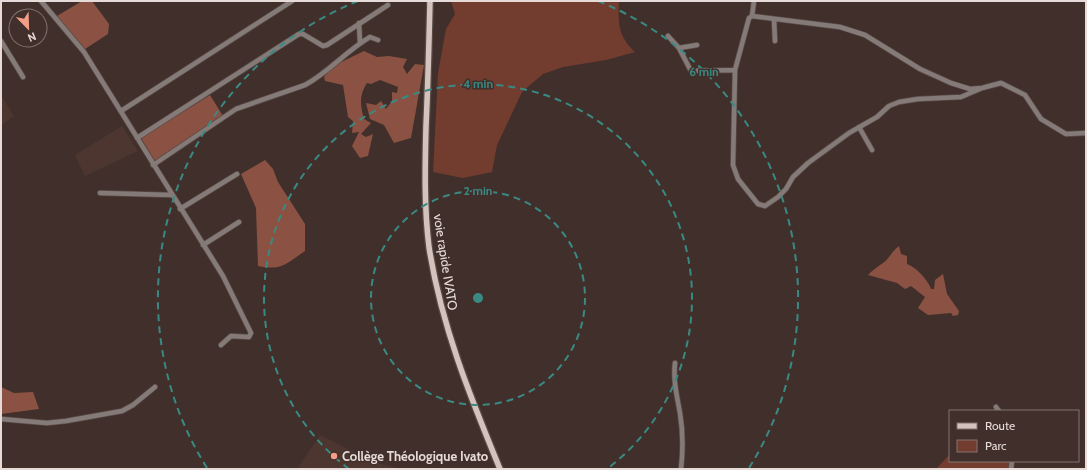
<svg xmlns="http://www.w3.org/2000/svg" width="1087" height="470" viewBox="0 0 1087 470" font-family="Cabin,sans-serif">
  <style>
    .built { fill: #4e3630 }
    .green { fill: #723d2f }
    .forest { fill: #8b5243 }
    .lines { fill: none; stroke-linecap: round; stroke-linejoin: round }
    .minor-casing { stroke: #5b4b47; stroke-width: 6 }
    .major-casing { stroke: #5b4b47; stroke-width: 8 }
    .minor { stroke: #847b79; stroke-width: 4.5 }
    .major { stroke: #d4c2bd; stroke-width: 5.5 }
    .ring { fill: none; stroke: #3a8a83; stroke-width: 2; stroke-dasharray: 7 5 }
    .poi-dot { fill: #f49e87; stroke: #402f2b; stroke-width: 1.5 }
    .labels { text-anchor: middle; dominant-baseline: central; stroke-width: 3; stroke-linejoin: round; paint-order: stroke }
    .street-label { font-size: 13px; fill: #e6dbd8; stroke: #402f2b }
    .poi-label { font-size: 13px; font-weight: bold; fill: #e6dbd8; stroke: #402f2b; text-anchor: start }
    .centre { fill: #3a8a83; stroke: #402f2b; stroke-width: 2 }
    .ring-label { font-size: 12px; text-anchor: middle; font-weight: bold; fill: #3a8a83; stroke: #402f2b; stroke-width: 3; stroke-linejoin: round; paint-order: stroke }
  </style>
  <rect width="100%" height="100%" fill="#402f2b"/>
  <path class="built" d="M 1,95 L 14,116 L 1,125 Z
    M 122,126 L 138,151 L 85,176 L 75,155 Z
    M 320,435 L 374,462 L 402,469 L 297,469 Z"/>
  <path class="green" d="M 451,1 L 619,1 C 618,23 618,36 635,52 L 606,60 L 563,67 L 543,74 L 522,92 L 497,145 L 492,172 L 463,178 L 433,172 L 438,73 L 446,29 L 455,14 Z
    M 950,454 L 950,461 L 1010,461 L 1009,469 L 936,469 Z"/>
  <path class="forest" d="M 82,1 L 92,1 L 109,24 L 108,34 L 85,49 L 57,16 Z
    M 364,51 L 377,57 L 389,56 L 407,59 L 403,67 L 407,74 L 415,64 L 424,65 L 411,138 L 394,143 L 384,125 L 370,119 L 366,103 L 376,105 L 381,101 L 386,109 L 392,101 L 392,92 L 397,93 L 398,87 L 380,80 L 371,84 L 367,83 C 359,95 360,105 364,119 L 371,123 L 361,134 L 366,137 L 373,134 L 368,156 L 360,158 L 352,146 L 359,132 L 352,133 L 353,121 L 348,117 L 343,85 L 325,81 L 324,77 L 333,66 Z
    M 210,95 L 223,116 L 155,161 L 141,138 Z
    M 265,160 L 273,169 L 278,182 L 305,224 L 305,251 C 286,264 281,271 258,266 L 256,208 L 241,174 Z
    M 899,246 L 901,254 L 907,256 L 907,264 C 916,267 928,280 931,289 L 934,289 L 935,280 L 943,274 L 947,294 L 959,311 L 958,315 L 953,316 L 951,313 L 928,315 L 918,308 L 925,297 L 911,286 L 905,289 L 897,283 L 868,275 C 873,270 877,267 883,263 C 889,259 892,251 899,246 Z
    M 1,387 L 14,393 L 33,392 L 39,409 L 1,414 Z"/>
  <g class="lines">
    <g class="minor-casing">
      <path id="minor" d="M 41,1 L 84,52 L 223,276 L 251,333 L 249,337 L 231,336 L 221,345
        M 752,16 L 754,1
        M 774,19 L 775,41
        M 359,23 L 360,43
        M 668,36 L 679,48 L 691,71 L 735,70
        M 1,41 L 23,77
        M 679,48 L 697,45
        M 982,88 L 961,97 L 918,99 L 899,102 L 889,106 L 877,117 L 849,133 L 808,163 L 793,177 L 786,189 L 778,197 L 765,206 L 758,204 L 738,179 L 733,165 L 735,70 L 749,18 L 752,16 L 840,27 L 865,35 L 920,69 L 951,83 L 970,89 L 982,88 L 1001,83 L 1025,95 L 1041,119 L 1066,134 L 1086,133
        M 121,111 L 292,1
        M 859,127 L 872,150
        M 137,138 L 299,34 L 303,34 L 323,46 L 327,45 L 388,5
        M 153,165 L 236,109 L 305,85 C 329,72 346,51 370,37 L 378,40
        M 100,193 L 172,195
        M 180,209 L 237,174
        M 203,245 L 239,222
        M 675,363 C 673,381 677,396 680,413 C 683,431 683,451 681,469
        M 996,407 L 999,411
        M 1,419 L 47,423 L 66,421 L 122,411 L 133,405 L 155,387
        M 1011,469 L 1012,461"/>
    </g>
    <g class="major-casing">
      <path id="major" d="M 430,1 C 429,42 428,84 426,126 C 425,166 424,207 429,247 C 441,325 470,396 500,469"/>
    </g>
    <use href="#minor" class="minor"/>
    <use href="#major" class="major"/>
  </g>
  <g class="ring">
    <circle cx="478" cy="298" r="107"/>
    <path d="M349 469A214 214 0 1 1 607 469"/>
    <path d="M207 468A320 320 0 0 1 358 1M598 1A320 320 0 0 1 749 468"/>
  </g>
  <circle class="poi-dot" cx="334" cy="456" r="4"/>
  <g class="labels">
    <g class="street-label">
      <text transform="translate(446 262) rotate(81)">voie rapide IVATO</text>
    </g>
    <g class="poi-label">
      <text x="342" y="456">Collège Théologique Ivato</text>
    </g>
  </g>
  <circle cx="478" cy="298" r="6" class="centre"/>
  <g class="ring-label">
    <text x="704" y="76">6 min</text>
    <text x="478" y="88">4 min</text>
    <text x="478" y="195">2 min</text>
  </g>
  <rect width="1087" height="470" fill="none" stroke="#e6dbd8" stroke-width="4"/>
  <rect x="949" y="410" width="130" height="52" fill="#402f2b" stroke="#827470"/>
  <rect x="957" y="423" width="20" height="6" fill="#d4c2bd" stroke="#827470"/>
  <text x="985" y="430" font-size="12" fill="#e6dbd8">Route</text>
  <rect x="957" y="440" width="20" height="12" fill="#723d2f" stroke="#827470"/>
  <text x="985" y="450" font-size="12" fill="#e6dbd8">Parc</text>
  <g transform="translate(28 28) rotate(157)"><circle r="19" fill="#402f2b" stroke="#827470"/>
  <path d="M0-3L7 15L0 10L-7 15Z" fill="#f49e87"/>
  <text y="-6" font-size="11" font-weight="bold" text-anchor="middle" fill="#e6dbd8">N</text>
  </g>
</svg>
